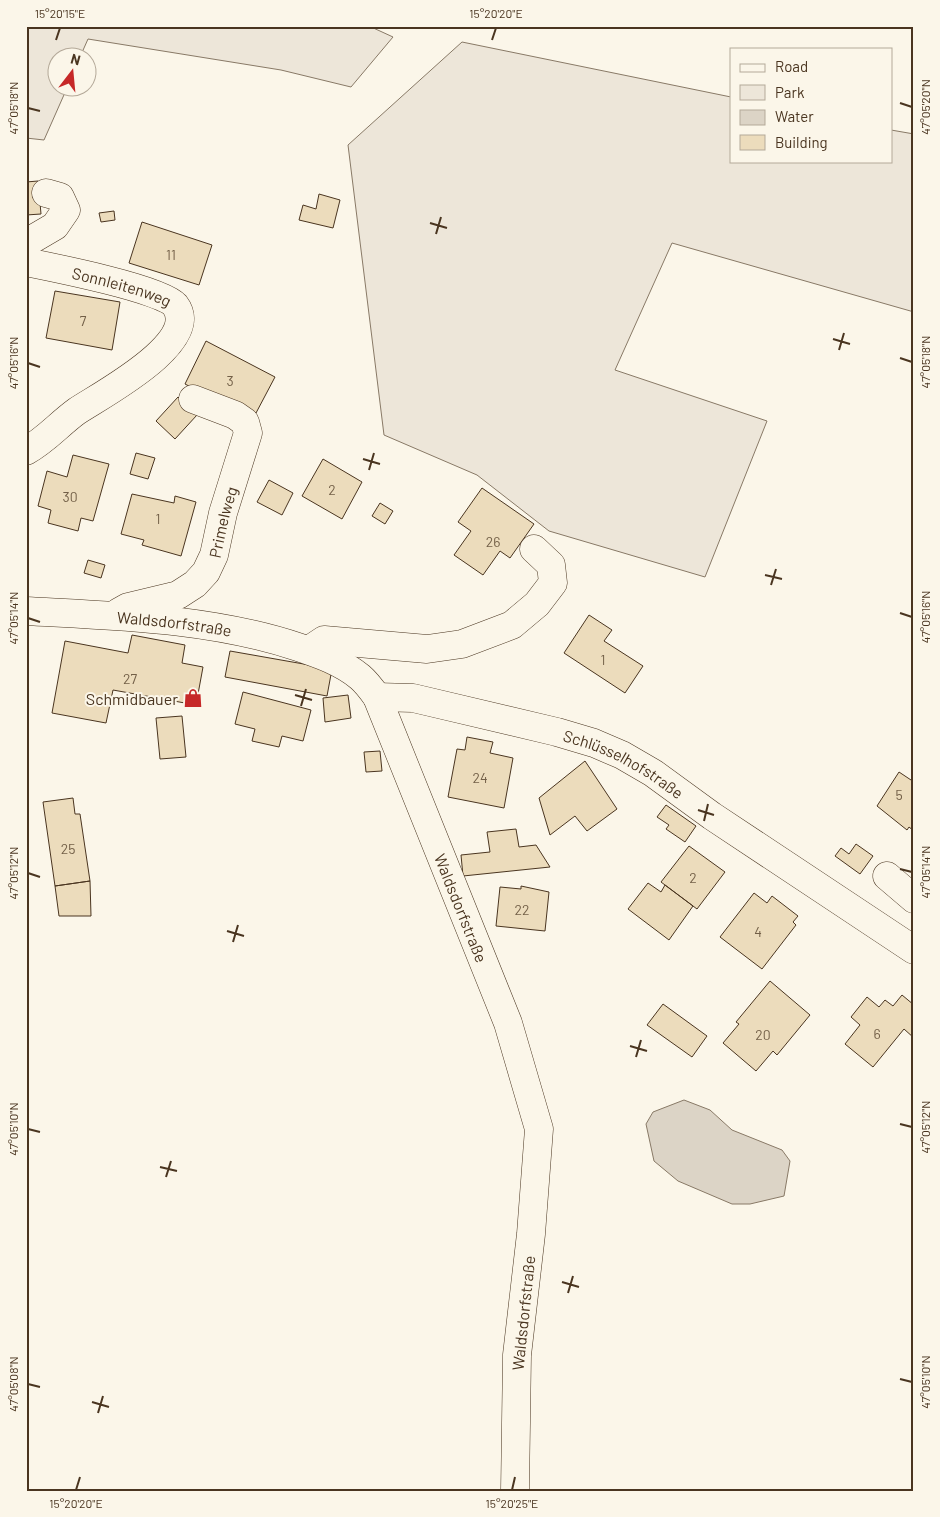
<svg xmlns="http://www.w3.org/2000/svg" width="940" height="1517" viewBox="0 0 940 1517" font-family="Barlow,sans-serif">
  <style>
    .green { fill: #ede6d9; stroke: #887966 }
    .water { fill: #dcd4c6; stroke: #887966 }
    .building { fill: #ecdcbc; stroke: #4a3520 }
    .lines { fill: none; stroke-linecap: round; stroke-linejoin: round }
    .minor-casing { stroke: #4a3520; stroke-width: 29 }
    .minor { stroke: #fbf6e9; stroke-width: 28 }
    .ticks { fill: none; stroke: #4a3520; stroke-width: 2 }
    .labels { text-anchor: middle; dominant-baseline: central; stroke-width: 4; stroke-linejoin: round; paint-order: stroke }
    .number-label { font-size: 14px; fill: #725f47 }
    .street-label { font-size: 16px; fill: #4a3520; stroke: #fbf6e9 }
    .poi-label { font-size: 16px; fill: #4a3520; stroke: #fbf6e9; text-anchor: end }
    .neatline { fill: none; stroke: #4a3520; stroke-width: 2 }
    .ticks-label { font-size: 12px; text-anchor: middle; fill: #4a3520 }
  </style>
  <rect width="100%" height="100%" fill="#fbf6e9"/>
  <path class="green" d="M 26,26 L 369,26 L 393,37 L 351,87 L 281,70 L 88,39 L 80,57 L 58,58 L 58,88 L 67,88 L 44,140 L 26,138 Z
    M 462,42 L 731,97 L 731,161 L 891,161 L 891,130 L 914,134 L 914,312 L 672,243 L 615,370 L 767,421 L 705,577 L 549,531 L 477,475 L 384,435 L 348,145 Z"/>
  <path class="water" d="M 684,1100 L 710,1110 L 732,1130 L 782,1150 L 790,1161 L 784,1196 L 750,1204 L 732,1204 L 678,1181 L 654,1161 L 646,1124 L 653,1112 Z"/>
  <path class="building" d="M 38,181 L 41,214 L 26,215 L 26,182 Z
    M 319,194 L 340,200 L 333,228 L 299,220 L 303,205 L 316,209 Z
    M 114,211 L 115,220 L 101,222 L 99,213 Z
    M 142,222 L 212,245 L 199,285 L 129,263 Z
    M 55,291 L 120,302 L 112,350 L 46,338 Z
    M 206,341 L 275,377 L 256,413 L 223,396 L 220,402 L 185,384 Z
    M 178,397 L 197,415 L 175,439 L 156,421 Z
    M 136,453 L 155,458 L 148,479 L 130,474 Z
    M 73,455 L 109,464 L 93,521 L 81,518 L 78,531 L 48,523 L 51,510 L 38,506 L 47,471 L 67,477 Z
    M 323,459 L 362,482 L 342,519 L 302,496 Z
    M 269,480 L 293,493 L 282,515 L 257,502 Z
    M 482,488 L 534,524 L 510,558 L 500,551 L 483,575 L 454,555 L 471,531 L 458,522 Z
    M 132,494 L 174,503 L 175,496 L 196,502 L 181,556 L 142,545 L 144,540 L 121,534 Z
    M 380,503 L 393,511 L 385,524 L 372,516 Z
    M 88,560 L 105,565 L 101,578 L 84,573 Z
    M 589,615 L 612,630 L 604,641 L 643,666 L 625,693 L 564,653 Z
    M 132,635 L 185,645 L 182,663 L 203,667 L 196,705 L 113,690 L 106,723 L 52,713 L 65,641 L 128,653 Z
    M 230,651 L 332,669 L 327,696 L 225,677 Z
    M 243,692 L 311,710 L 303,741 L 282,736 L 279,747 L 252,741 L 255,729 L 235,724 Z
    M 348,695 L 351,718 L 325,722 L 323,698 Z
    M 182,716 L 186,757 L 160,759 L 156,718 Z
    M 467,737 L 493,742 L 490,753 L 513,758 L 504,808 L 448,797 L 457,749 L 465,750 Z
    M 380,751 L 382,771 L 366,772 L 364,752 Z
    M 585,761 L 617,809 L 587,831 L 575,816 L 550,835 L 539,798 Z
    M 899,772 L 914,782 L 914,831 L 909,827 L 907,830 L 877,806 Z
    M 73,798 L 75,814 L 80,814 L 90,881 L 55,886 L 43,802 Z
    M 666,805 L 696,826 L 685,842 L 666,829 L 669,825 L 657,817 Z
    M 516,829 L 519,847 L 536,845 L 550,867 L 463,876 L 461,855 L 490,852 L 487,832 Z
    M 856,844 L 873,856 L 860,874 L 835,856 L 841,848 L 849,854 Z
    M 689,846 L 725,872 L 697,909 L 661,882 Z
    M 90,881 L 91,916 L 59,916 L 55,886 Z
    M 648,883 L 661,892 L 665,885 L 693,906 L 669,940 L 628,909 Z
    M 521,886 L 549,892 L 545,931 L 496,926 L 500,887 L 521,889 Z
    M 754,893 L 767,903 L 772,896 L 798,916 L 793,922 L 796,925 L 762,969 L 720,937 Z
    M 770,981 L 810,1015 L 777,1055 L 773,1051 L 756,1071 L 723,1043 L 739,1024 L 736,1022 Z
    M 902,995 L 914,1005 L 914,1038 L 904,1029 L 873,1067 L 845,1044 L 860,1025 L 851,1017 L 867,997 L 879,1007 L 885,1000 L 893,1006 Z
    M 663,1004 L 707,1036 L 692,1057 L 647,1025 Z"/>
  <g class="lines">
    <g class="minor-casing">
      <g id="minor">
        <path d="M 26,243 L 55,226 L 66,210 L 60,197 L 46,193"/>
        <path id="s1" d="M 26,262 C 51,267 162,289 175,305 C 203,342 99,396 77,411 C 59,424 46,440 26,451"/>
        <path id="s2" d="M 26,611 C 117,616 211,618 298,647 C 319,654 342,662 360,677 C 366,682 372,690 377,697 L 508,1023 L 539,1129 L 531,1234 L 517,1355 L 515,1491"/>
        <path id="s3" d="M 119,612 L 128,607 L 178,595 L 195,584 L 206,572 L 214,555 L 223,513 L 248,433 L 245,422 L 235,415 L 193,399"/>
        <path d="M 309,650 L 324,640 L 427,649 L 462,644 L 512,625 L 537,604 L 553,583 L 551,565 L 534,549"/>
        <path id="s4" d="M 377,697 L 413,698 L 557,732 L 594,743 L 622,755 L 653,773 L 712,816 L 914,950"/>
        <path d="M 887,876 L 914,899"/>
      </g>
    </g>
    <use href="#minor" class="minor"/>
  </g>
  <path class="ticks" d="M 56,40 L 60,28M 492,40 L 496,28M 900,103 L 912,107M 28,108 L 40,111M 430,223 L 447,228M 436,234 L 441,217M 833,339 L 850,344M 839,350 L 844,333M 900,358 L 912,362M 28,363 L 40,367M 363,459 L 380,464M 369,470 L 374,453M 765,575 L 782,579M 771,585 L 776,569M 900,613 L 912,617M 28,618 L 40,622M 295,695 L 312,700M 301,706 L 306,689M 698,810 L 714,815M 704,821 L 708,804M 900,869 L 912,872M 28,873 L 40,877M 227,931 L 244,936M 233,942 L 238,925M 630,1046 L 647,1051M 636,1057 L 641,1040M 900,1124 L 912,1127M 28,1129 L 40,1132M 160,1167 L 177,1171M 166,1177 L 171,1161M 562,1282 L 579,1287M 568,1293 L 573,1276M 900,1379 L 912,1382M 28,1384 L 40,1387M 92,1402 L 109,1407M 98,1413 L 103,1396M 76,1490 L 80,1477M 512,1490 L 515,1477"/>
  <defs>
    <g id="shop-bare" transform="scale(1.5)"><path d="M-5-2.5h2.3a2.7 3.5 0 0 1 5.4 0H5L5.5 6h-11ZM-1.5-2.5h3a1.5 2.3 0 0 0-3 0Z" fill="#c62828" stroke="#fbf6e9" stroke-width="2.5" paint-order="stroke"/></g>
  </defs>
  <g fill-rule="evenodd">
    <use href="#shop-bare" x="193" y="698"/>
  </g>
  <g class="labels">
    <g class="number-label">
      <text x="171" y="254">11</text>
      <text x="83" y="320">7</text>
      <text x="230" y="380">3</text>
      <text x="332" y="489">2</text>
      <text x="70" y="496">30</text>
      <text x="158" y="518">1</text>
      <text x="493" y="541">26</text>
      <text x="603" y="659">1</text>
      <text x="130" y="678">27</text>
      <text x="480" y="777">24</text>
      <text x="899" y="794">5</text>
      <text x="68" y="848">25</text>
      <text x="693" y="877">2</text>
      <text x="522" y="909">22</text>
      <text x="758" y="931">4</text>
      <text x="877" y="1033">6</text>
      <text x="763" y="1034">20</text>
    </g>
    <g class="street-label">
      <text stroke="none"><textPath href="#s1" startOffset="99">Sonnleitenweg</textPath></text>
      <text stroke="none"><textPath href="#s3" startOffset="151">Primelweg</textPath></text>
      <text stroke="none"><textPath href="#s2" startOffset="149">Waldsdorfstraße</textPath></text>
      <text stroke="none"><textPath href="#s4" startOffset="258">Schlüsselhofstraße</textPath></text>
      <text stroke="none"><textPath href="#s2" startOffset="598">Waldsdorfstraße</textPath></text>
      <text transform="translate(523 1313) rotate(-84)">Waldsdorfstraße</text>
    </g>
    <g class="poi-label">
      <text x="178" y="698">Schmidbauer</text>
    </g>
  </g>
  <rect width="940" height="1517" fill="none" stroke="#fbf6e9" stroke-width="55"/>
  <rect x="730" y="48" width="162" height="115" fill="#fbf6e9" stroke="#b4a999"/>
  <rect x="740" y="64" width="25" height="8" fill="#fbf6e9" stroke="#b4a999"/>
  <text x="775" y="72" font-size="15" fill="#4a3520">Road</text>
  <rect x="740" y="85" width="25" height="15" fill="#ede6d9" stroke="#b4a999"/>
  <text x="775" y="98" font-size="15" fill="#4a3520">Park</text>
  <rect x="740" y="110" width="25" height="15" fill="#dcd4c6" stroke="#b4a999"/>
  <text x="775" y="122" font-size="15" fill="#4a3520">Water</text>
  <rect x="740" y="135" width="25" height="15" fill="#ecdcbc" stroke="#b4a999"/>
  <text x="775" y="148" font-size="15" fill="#4a3520">Building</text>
  <g transform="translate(72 72) rotate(16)"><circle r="24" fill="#fbf6e9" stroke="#b4a999"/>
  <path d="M0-4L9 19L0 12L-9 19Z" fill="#c62828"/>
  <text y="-8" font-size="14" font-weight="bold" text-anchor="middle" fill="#4a3520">N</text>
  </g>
  <rect x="28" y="28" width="884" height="1462" class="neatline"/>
  <g class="ticks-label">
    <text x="60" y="18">15°20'15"E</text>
    <text x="496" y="18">15°20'20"E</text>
    <text transform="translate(926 107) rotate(-90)" y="4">47°05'20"N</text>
    <text transform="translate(14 108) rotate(-90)" y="4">47°05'18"N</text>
    <text transform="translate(926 362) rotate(-90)" y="4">47°05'18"N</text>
    <text transform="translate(14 363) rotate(-90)" y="4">47°05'16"N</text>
    <text transform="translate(926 617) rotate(-90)" y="4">47°05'16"N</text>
    <text transform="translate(14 618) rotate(-90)" y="4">47°05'14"N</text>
    <text transform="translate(926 872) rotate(-90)" y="4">47°05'14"N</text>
    <text transform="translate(14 873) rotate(-90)" y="4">47°05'12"N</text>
    <text transform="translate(926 1127) rotate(-90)" y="4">47°05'12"N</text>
    <text transform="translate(14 1129) rotate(-90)" y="4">47°05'10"N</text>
    <text transform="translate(926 1382) rotate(-90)" y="4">47°05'10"N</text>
    <text transform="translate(14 1384) rotate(-90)" y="4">47°05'08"N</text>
    <text x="76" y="1508">15°20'20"E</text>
    <text x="512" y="1508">15°20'25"E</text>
  </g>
</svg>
